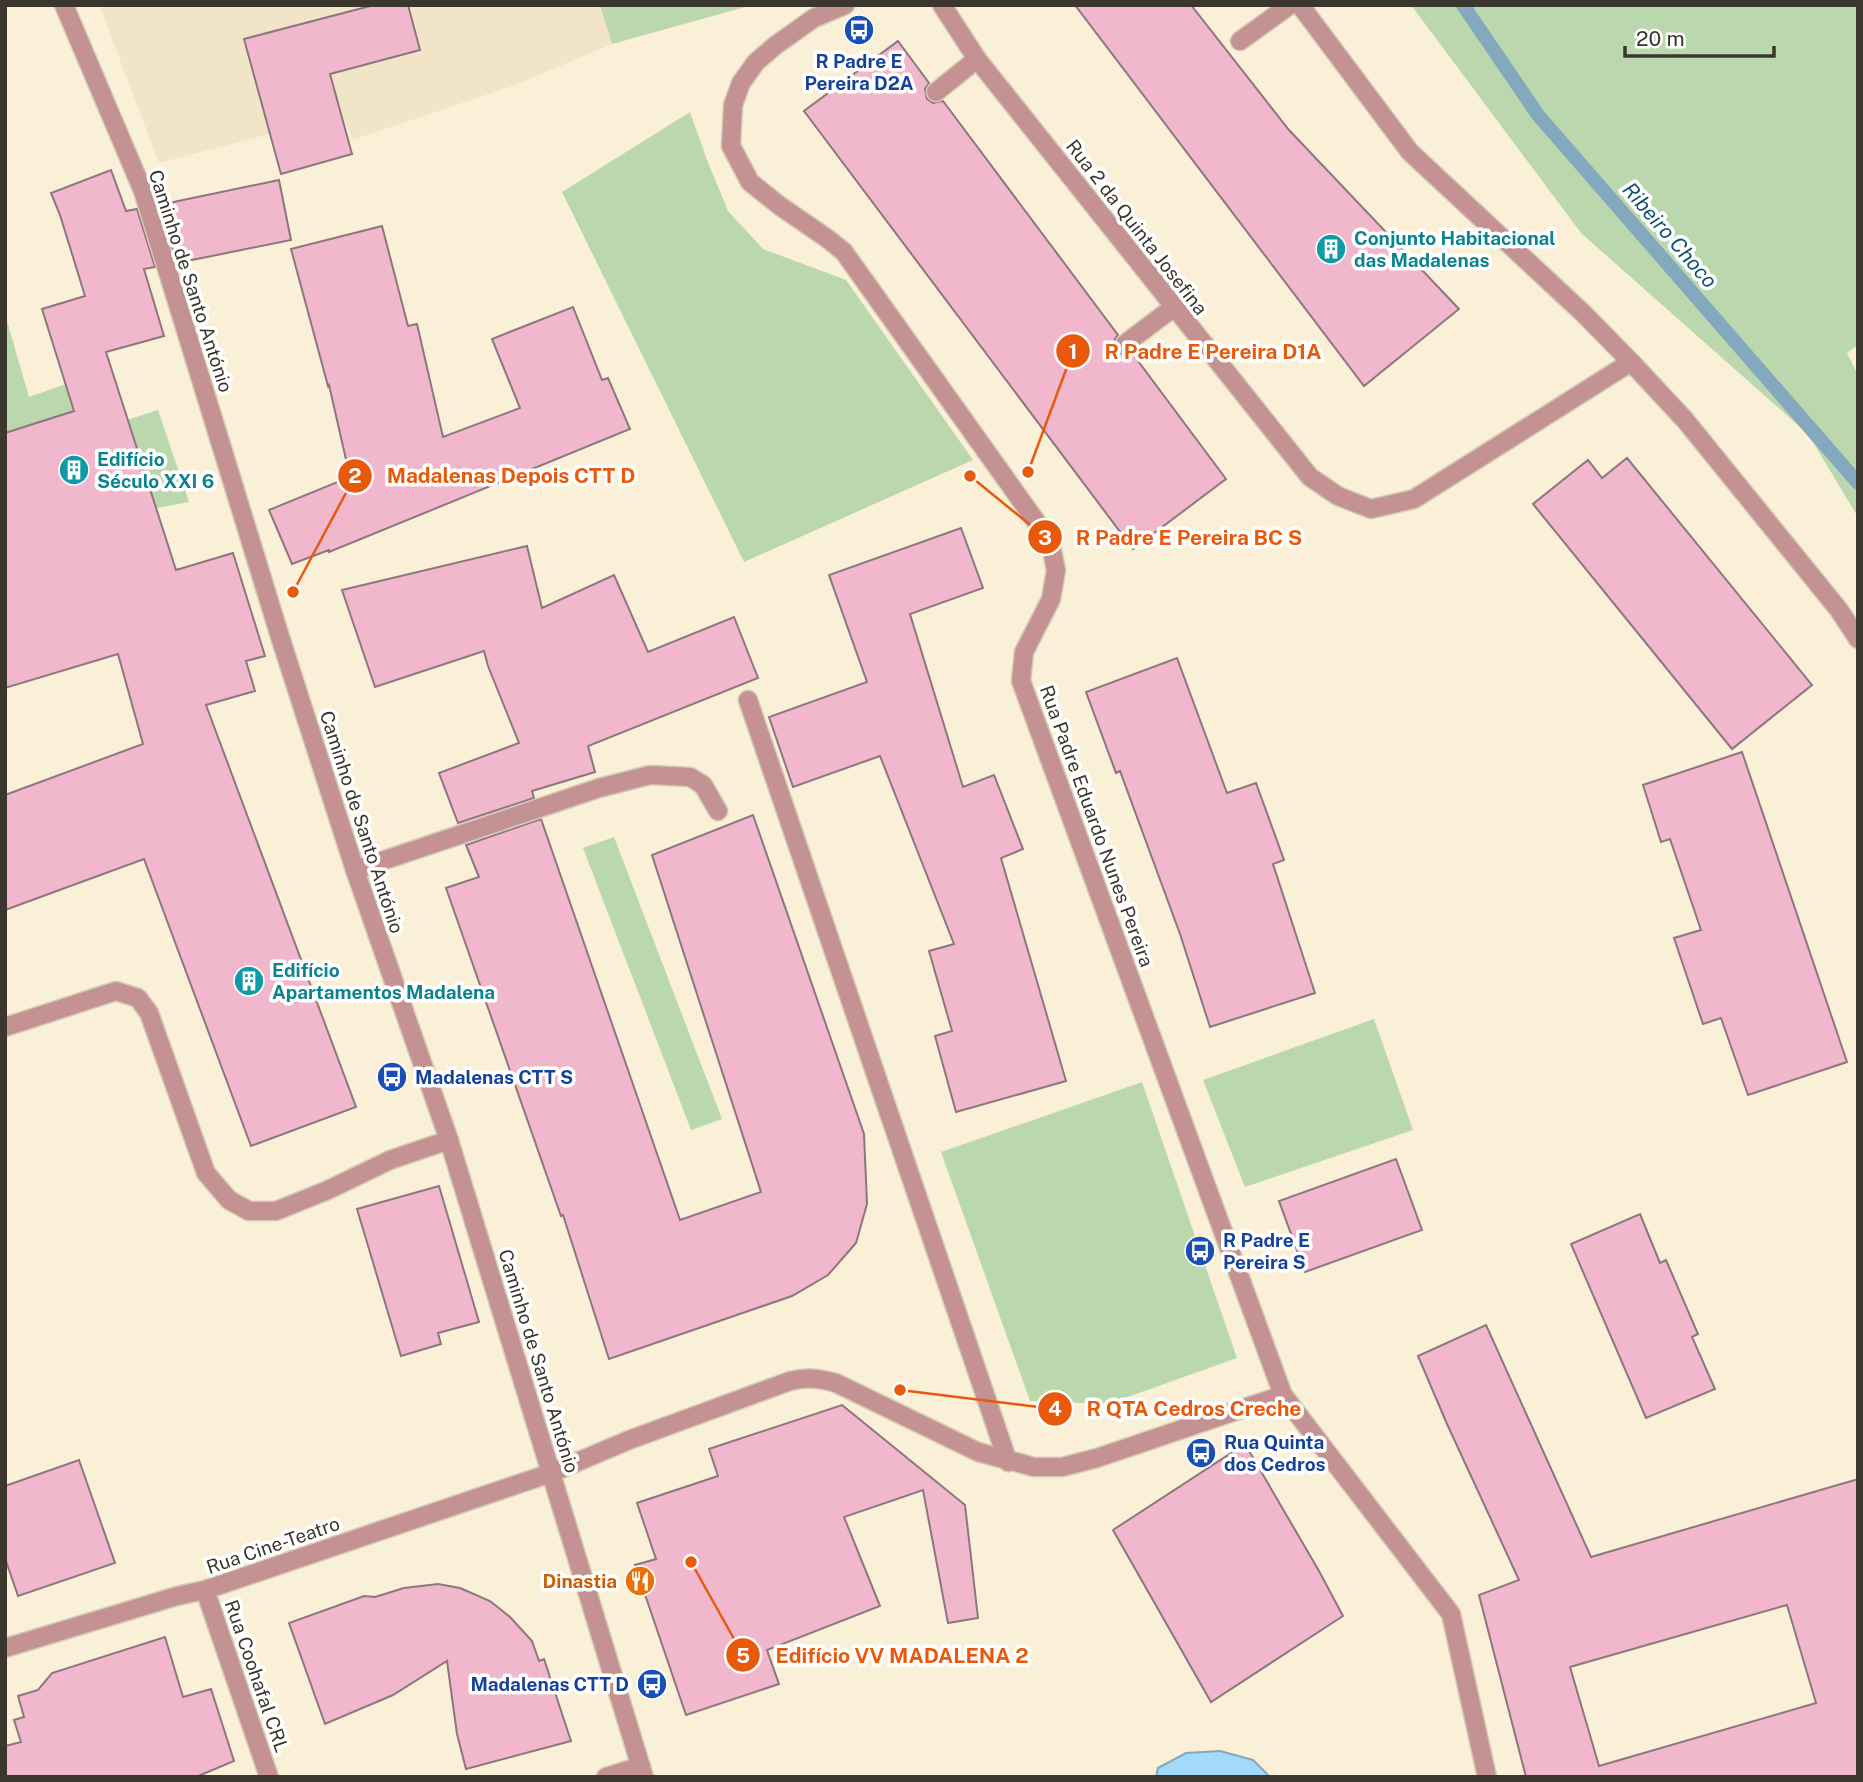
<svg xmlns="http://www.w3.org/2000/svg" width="1863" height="1782" viewBox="0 0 1863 1782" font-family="'Public Sans',sans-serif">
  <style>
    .built { fill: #f2e5c7 }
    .green { fill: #bbd7ad }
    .water { fill: #a3d9fb; stroke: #84a8be; stroke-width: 2 }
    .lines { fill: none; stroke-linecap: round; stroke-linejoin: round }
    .stream { stroke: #84a8be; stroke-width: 14 }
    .building { fill: #f0b7cd; stroke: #8e767f; stroke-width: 2; fill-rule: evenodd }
    .service-casing { stroke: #d4cbb6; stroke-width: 21 }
    .minor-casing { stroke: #d4cbb6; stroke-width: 21 }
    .tertiary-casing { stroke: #d4cbb6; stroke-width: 21 }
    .service { stroke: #c49293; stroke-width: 18 }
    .minor { stroke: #c49293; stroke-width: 18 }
    .tertiary { stroke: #c49293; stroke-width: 18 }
    .labels { text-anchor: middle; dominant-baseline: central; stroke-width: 7; stroke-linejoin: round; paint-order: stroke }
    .transit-label { font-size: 19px; font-weight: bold; fill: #164399; stroke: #fff; text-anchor: start }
    .street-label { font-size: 19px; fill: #3b372e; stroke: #fff }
    .culture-label { font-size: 19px; font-weight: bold; fill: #0d838f; stroke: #fff; text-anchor: start }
    .food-label { font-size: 19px; font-weight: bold; fill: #c56008; stroke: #fff; text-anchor: end }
    .water-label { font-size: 21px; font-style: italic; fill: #115273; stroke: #fff }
    .leader { fill: none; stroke: #e8590c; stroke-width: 2.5 }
    .callout-dot { fill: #e8590c; stroke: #fff; stroke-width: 2.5 }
    .mark-label { font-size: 21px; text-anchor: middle; font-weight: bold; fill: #fff }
    .callout-label { font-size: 21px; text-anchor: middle; font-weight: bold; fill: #e8590c; stroke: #fff; stroke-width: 7; stroke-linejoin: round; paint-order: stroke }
  </style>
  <rect width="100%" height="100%" fill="#faf0d8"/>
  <path class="built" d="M 99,5 L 752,5 L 612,44 L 518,84 L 353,140 L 342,115 L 159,163 Z"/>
  <path class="green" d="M 600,5 L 752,5 L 612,44 Z
    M 1411,5 L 1858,5 L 1858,345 L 1847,353 L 1858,375 L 1858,517 L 1808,434 L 1581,233 Z
    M 690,112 L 707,160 L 728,211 L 763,249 L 846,280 L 973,460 L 744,562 L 562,192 Z
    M 7,321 L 29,397 L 109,369 L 120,396 L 5,433 L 5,322 Z
    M 158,410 L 189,502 L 156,508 L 127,420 Z
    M 614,837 L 722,1119 L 691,1130 L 583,848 Z
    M 1374,1019 L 1413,1130 L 1245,1187 L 1203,1080 Z
    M 1142,1082 L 1237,1358 L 1108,1404 L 1030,1401 L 941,1152 Z"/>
  <path class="water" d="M 1220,1751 L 1253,1760 L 1270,1777 L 1156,1777 L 1158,1768 L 1186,1753 Z"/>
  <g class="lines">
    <path class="stream" d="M 1463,5 L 1538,115 L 1858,483"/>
  </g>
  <path class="building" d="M 374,5 L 408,5 L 420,50 L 330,74 L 352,154 L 281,174 L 244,39 Z
    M 1075,5 L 1191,5 L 1289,130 L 1459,309 L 1364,386 Z
    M 898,41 L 929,83 L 925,89 L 927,99 L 933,103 L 943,101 L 1118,335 L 1115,339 L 1114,345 L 1116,351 L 1126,355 L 1132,353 L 1226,479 L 1133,549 L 804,111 Z
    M 111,170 L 126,211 L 137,209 L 155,267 L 144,269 L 164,336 L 106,352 L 176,570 L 233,553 L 265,656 L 246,661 L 255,691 L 206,705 L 356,1107 L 251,1146 L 144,859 L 5,910 L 5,795 L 143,744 L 118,654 L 5,688 L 5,433 L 74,411 L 42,309 L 85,296 L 60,215 L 51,193 Z
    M 279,180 L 291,240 L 177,263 L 159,205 Z
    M 382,226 L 408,326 L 417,324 L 443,437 L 520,408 L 492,339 L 573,307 L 602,380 L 608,378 L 630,429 L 329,552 L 329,550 L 292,564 L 269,510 L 350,477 L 329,385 L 328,386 L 291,249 Z
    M 1627,458 L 1812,685 L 1732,749 L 1533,504 L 1588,460 L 1602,478 Z
    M 961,528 L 983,588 L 910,614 L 963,787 L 994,775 L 1023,849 L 1001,858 L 1066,1081 L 956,1112 L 935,1036 L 952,1031 L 929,951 L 954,944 L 880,756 L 793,787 L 769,717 L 867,682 L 829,575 Z
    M 527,546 L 542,608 L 614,575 L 648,652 L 734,617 L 758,678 L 588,746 L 595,772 L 532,791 L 534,798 L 458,823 L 439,773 L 519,743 L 488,666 L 484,651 L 375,687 L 342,590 Z
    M 1177,658 L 1227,793 L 1256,783 L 1284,860 L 1273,864 L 1315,993 L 1210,1027 L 1180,934 L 1120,771 L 1116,773 L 1086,692 Z
    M 1742,752 L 1847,1062 L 1748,1095 L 1721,1018 L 1703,1024 L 1674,938 L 1701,930 L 1670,839 L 1661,842 L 1643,785 Z
    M 753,815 L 864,1134 L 867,1204 L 856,1243 L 828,1275 L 792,1296 L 609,1359 L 563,1215 L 561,1216 L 446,888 L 479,877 L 466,845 L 541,819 L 680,1220 L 761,1192 L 652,855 Z
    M 1396,1159 L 1422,1230 L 1305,1272 L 1279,1201 Z
    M 439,1186 L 479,1322 L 438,1333 L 441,1344 L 401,1356 L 357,1209 Z
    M 1640,1214 L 1660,1263 L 1666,1260 L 1698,1334 L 1692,1337 L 1715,1389 L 1646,1418 L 1571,1244 Z
    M 1486,1325 L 1591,1557 L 1858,1479 L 1858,1777 L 1526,1777 L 1479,1595 L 1519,1580 L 1447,1424 L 1418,1356 ZM 1787,1605 L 1816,1703 L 1599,1766 L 1570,1667 Z
    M 842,1405 L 965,1505 L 978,1618 L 948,1623 L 923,1490 L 844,1517 L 880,1606 L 767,1650 L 779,1684 L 686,1715 L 635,1565 L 656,1559 L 637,1503 L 718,1476 L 709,1449 Z
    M 1245,1444 L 1319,1571 L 1343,1616 L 1211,1702 L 1113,1530 Z
    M 79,1460 L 115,1563 L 18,1596 L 5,1558 L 5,1486 Z
    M 438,1584 L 460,1588 L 490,1601 L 510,1617 L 532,1641 L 539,1661 L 544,1659 L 571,1741 L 466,1769 L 457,1734 L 447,1661 L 393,1695 L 325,1724 L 289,1623 L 364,1596 L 375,1597 L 404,1588 Z
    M 165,1637 L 183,1697 L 211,1689 L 234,1761 L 196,1777 L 5,1777 L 5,1746 L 21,1742 L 14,1720 L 24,1717 L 18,1696 L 38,1690 L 52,1673 Z"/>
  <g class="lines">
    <g class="service-casing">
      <path id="service" d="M 1240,41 L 1290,5
        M 936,92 L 977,59
        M 1125,344 L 1174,307
        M 748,700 L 1008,1462
        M 355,870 L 599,788 L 650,775 L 690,777 L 703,785 L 718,811"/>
    </g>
    <g class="minor-casing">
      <path id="minor" d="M 845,5 L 814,18 L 776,45 L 756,62 L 741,83 L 733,105 L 731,146 L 750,182 L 780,206 L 828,239 L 844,252 L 1050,541 L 1056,570 L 1051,599 L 1024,652 L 1021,681 L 1283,1395 L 1451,1614 L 1487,1777
        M 942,5 L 977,59 L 1310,477 L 1338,496 L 1371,509 L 1414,499 L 1631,362
        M 1300,5 L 1410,152 L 1584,314 L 1631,362 L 1685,420 L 1839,610 L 1858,639
        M 5,1027 L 116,991 L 138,998 L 149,1013 L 206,1173 L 229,1200 L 249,1211 L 276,1211 L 328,1190 L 390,1160 L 449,1140
        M 205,1590 L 269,1777
        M 5,1648 L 177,1596 L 205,1590 L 551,1473 L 629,1440 L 790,1381 C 807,1377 819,1378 836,1383 L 978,1452 L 1034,1467 L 1062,1467 L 1097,1458 L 1283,1395
        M 606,1777 L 641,1766"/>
    </g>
    <g class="tertiary-casing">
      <path id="tertiary" d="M 64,5 L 143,191 L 281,640 L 355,870 L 449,1140 L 644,1777"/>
    </g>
    <use href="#service" class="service"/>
    <use href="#minor" class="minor"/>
    <use href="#tertiary" class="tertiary"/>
  </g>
  <defs>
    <g id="bus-disc" transform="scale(1.575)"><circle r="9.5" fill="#1a4fb4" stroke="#fff"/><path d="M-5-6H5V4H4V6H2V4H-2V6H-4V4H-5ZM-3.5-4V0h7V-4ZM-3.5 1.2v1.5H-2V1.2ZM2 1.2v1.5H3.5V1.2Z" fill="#fff"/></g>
    <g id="building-disc" transform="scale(1.575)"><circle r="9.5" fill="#0f9aa8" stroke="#fff"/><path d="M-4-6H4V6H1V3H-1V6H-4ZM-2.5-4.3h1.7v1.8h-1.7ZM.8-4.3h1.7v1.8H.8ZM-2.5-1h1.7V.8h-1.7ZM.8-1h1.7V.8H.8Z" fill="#fff"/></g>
    <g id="restaurant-disc" transform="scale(1.575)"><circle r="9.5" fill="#e8710a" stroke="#fff"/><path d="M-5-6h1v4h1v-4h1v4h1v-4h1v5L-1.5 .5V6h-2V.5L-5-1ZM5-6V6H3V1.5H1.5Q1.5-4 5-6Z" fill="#fff"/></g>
  </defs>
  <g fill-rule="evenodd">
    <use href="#bus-disc" x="859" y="30"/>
    <use href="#building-disc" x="1331" y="249"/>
    <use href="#building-disc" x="74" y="470"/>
    <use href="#building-disc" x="249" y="981"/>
    <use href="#bus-disc" x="392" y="1077"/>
    <use href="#bus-disc" x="1200" y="1251"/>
    <use href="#bus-disc" x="1201" y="1453"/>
    <use href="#restaurant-disc" x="640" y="1581"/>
    <use href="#bus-disc" x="652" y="1684"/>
  </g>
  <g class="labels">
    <g class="transit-label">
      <text x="859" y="61" text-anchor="middle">R Padre E<tspan x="859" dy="22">Pereira D2A</tspan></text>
      <text x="415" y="1077">Madalenas CTT S</text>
      <text x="1223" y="1240">R Padre E<tspan x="1223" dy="22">Pereira S</tspan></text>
      <text x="1224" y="1442">Rua Quinta<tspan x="1224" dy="22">dos Cedros</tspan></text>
      <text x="629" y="1684" text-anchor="end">Madalenas CTT D</text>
    </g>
    <g class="street-label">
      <text transform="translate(1137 227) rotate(52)">Rua 2 da Quinta Josefina</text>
      <text transform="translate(191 281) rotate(72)">Caminho de Santo António</text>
      <text transform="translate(362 822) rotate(72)">Caminho de Santo António</text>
      <text transform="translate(1097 826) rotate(70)">Rua Padre Eduardo Nunes Pereira</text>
      <text transform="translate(539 1361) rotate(73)">Caminho de Santo António</text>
      <text transform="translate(273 1545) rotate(-19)">Rua Cine-Teatro</text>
      <text transform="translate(257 1676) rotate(71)">Rua Coohafal CRL</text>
    </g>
    <g class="culture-label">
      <text x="1354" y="238">Conjunto Habitacional<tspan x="1354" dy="22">das Madalenas</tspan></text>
      <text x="97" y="459">Edifício<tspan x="97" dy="22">Século XXI 6</tspan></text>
      <text x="272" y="970">Edifício<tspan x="272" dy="22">Apartamentos Madalena</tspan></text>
    </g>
    <g class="food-label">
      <text x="617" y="1581">Dinastia</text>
    </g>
    <g class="water-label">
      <text transform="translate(1670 235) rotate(49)">Ribeiro Choco</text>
    </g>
  </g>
  <path class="leader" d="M1028 472L1073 351M293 592L355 476M970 476L1045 537M900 1390L1055 1409M691 1562L743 1655"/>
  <g class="callout-dot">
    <circle cx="1028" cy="472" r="7"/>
    <circle cx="293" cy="592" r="7"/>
    <circle cx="970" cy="476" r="7"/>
    <circle cx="900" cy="1390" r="7"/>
    <circle cx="691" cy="1562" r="7"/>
    <circle cx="1073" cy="351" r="18"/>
    <circle cx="355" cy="476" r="18"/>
    <circle cx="1045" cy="537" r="18"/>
    <circle cx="1055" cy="1409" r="18"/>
    <circle cx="743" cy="1655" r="18"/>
  </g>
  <g class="mark-label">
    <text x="1073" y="359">1</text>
    <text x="355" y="483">2</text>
    <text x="1045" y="545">3</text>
    <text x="1055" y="1416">4</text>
    <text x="743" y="1663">5</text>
  </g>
  <g class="callout-label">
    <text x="1213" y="359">R Padre E Pereira D1A</text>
    <text x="511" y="483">Madalenas Depois CTT D</text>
    <text x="1189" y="545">R Padre E Pereira BC S</text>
    <text x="1194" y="1416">R QTA Cedros Creche</text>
    <text x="902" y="1663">Edifício VV MADALENA 2</text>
  </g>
  <rect width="1863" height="1782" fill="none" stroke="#3b372e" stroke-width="14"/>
  <path d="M1625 46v10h149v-10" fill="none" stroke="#3b372e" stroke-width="3.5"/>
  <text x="1636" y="46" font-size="21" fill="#3b372e" stroke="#ffffff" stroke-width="5" paint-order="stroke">20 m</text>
</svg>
